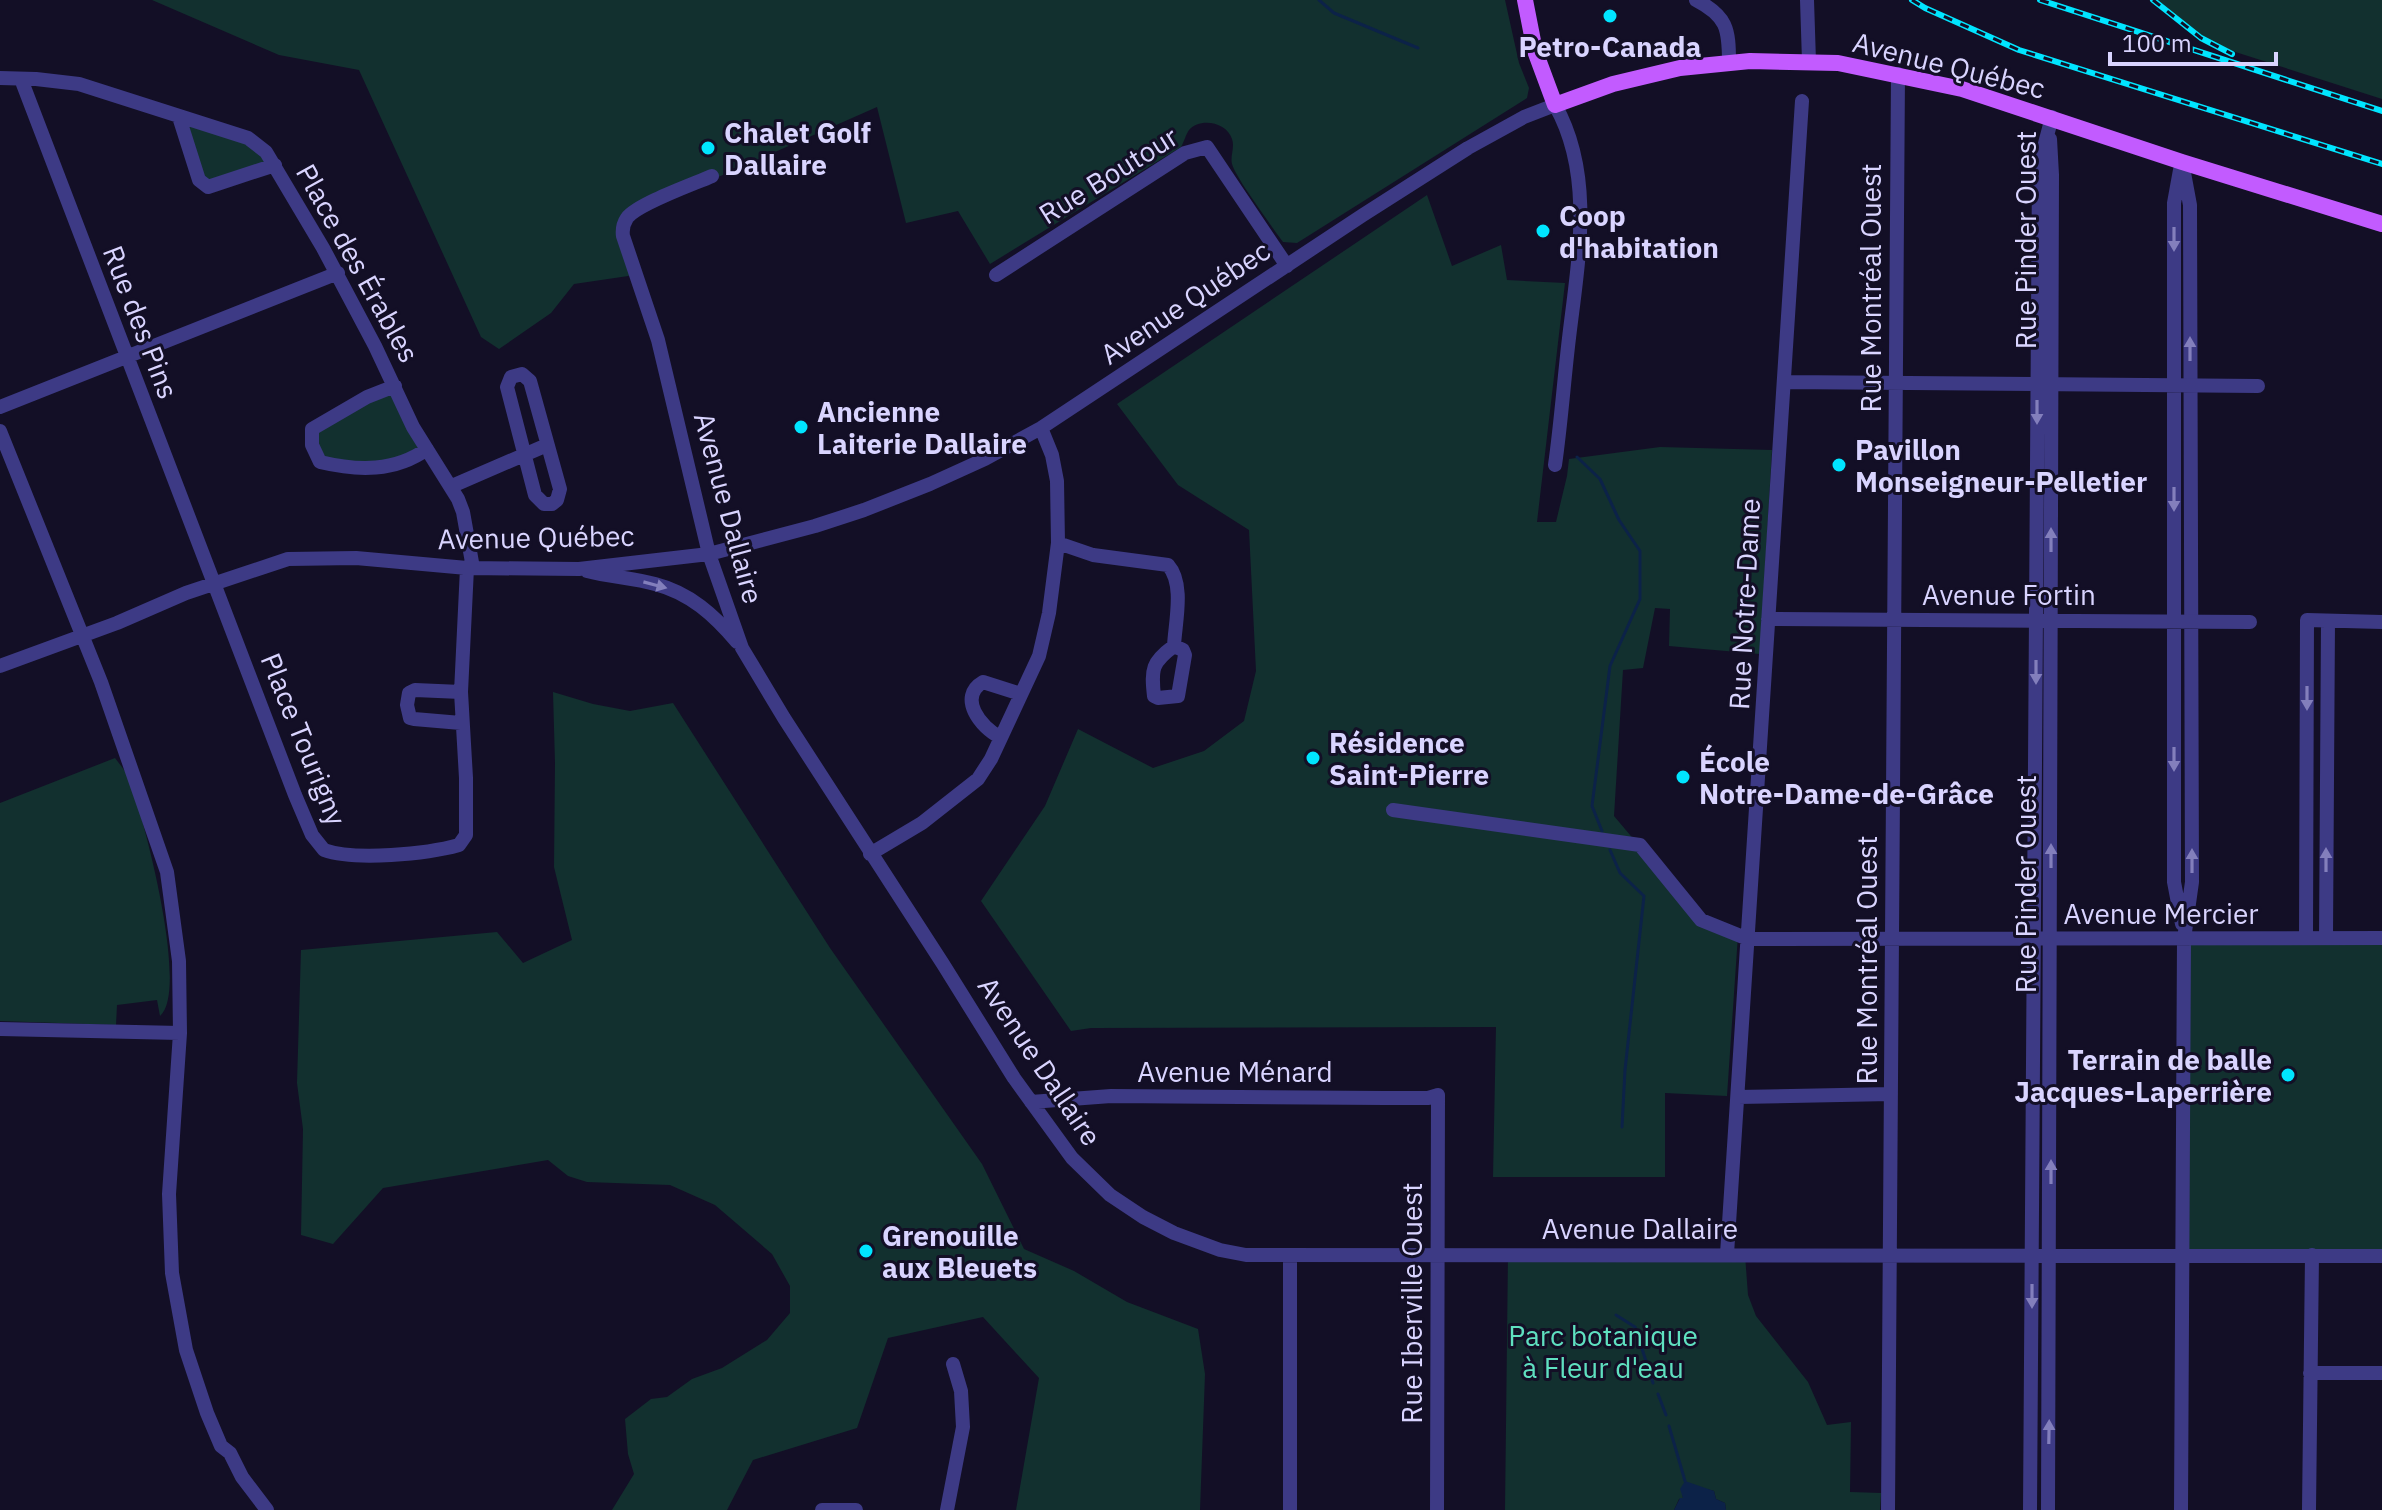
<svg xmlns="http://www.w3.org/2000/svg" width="2382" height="1510" viewBox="0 0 2382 1510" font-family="'IBM Plex Sans',sans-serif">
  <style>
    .green { fill: #12302f }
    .water { fill: #0c2248 }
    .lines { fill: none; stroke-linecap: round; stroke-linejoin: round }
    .stream { stroke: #0c2248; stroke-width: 3 }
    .minor { stroke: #3d3a85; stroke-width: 14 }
    .major { stroke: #c25bff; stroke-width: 16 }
    .rail-casing { stroke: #00e5ff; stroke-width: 6 }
    .rail { stroke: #130f26; stroke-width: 3; stroke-dasharray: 9; stroke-linecap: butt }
    .oneway { fill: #837fbc }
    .poi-dot { fill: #00e5ff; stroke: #130f26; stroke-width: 3 }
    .labels { text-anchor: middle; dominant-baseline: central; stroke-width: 6; stroke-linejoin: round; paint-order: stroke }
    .poi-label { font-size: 28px; font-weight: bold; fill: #d9d4ff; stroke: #130f26; text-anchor: start }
    .street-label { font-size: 28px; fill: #d9d4ff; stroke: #130f26 }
    .park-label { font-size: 28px; fill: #5fe0c0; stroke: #130f26 }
  </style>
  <rect width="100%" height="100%" fill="#130f26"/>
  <path class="green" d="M 152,0 L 1505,0 L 1519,63 L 1529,88 L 1527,98 L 1297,243 L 1283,242 L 1277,234 C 1267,219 1236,178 1232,164 C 1230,156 1235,147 1232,139 C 1227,122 1200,117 1189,130 C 1186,134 1184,142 1181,147 L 990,264 L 958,211 L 906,223 L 877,107 L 648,208 L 632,219 L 628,230 L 635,275 L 574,284 L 551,313 L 499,349 L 481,337 L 359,70 L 279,55 Z
    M 2158,0 L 2382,0 L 2382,99 L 2226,49 L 2201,36 Z
    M 179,117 L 248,138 L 275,165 L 208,187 Z
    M 1427,195 L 1452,266 L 1501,245 L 1507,280 L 1565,283 L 1537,522 L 1556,522 L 1567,476 L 1569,459 L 1660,447 L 1772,450 L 1760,654 L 1669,646 L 1670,609 L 1655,608 L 1643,668 L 1623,670 L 1614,816 L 1701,919 L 1738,935 L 1727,1096 L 1665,1093 L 1665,1177 L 1493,1177 L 1496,1027 L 1091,1028 L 1071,1031 L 981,901 L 1045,806 L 1078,729 L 1153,768 L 1204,751 L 1244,721 L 1256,671 L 1249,530 L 1178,485 L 1117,404 Z
    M 395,386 L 427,449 L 385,468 L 320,462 L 312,429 Z
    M 553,692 L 593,704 L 630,711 L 673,703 L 830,948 L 982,1164 L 1024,1249 L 1074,1271 L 1127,1302 L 1198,1329 L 1205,1374 L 1200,1510 L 1016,1510 L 1039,1378 L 983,1317 L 888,1338 L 857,1428 L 753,1460 L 727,1510 L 612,1510 L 634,1474 L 628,1454 L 625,1419 L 651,1399 L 667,1397 L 692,1379 L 722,1368 L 767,1340 L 790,1313 L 790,1286 L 772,1254 L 715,1205 L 670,1185 L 587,1182 L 568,1176 L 548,1160 L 383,1188 L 333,1244 L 301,1235 L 303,1129 L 297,1083 L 301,950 L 497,932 L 523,963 L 572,940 L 554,867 L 555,763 Z
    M 115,758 C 120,765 126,771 129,778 C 143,815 190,990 160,1016 L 157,1000 L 117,1005 L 116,1025 L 0,1021 L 0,803 Z
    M 2382,940 L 2382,1251 L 2189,1250 L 2189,941 Z
    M 1508,1254 L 1745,1255 L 1748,1295 L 1756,1316 L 1808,1382 L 1827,1425 L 1851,1422 L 1850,1492 L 1881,1493 L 1880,1510 L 1726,1510 L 1725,1503 L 1716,1499 L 1714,1491 L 1695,1486 L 1682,1493 L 1683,1498 L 1679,1499 L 1674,1510 L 1505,1510 Z"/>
  <path class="water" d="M 1685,1481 L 1714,1491 L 1716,1499 L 1725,1503 L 1726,1510 L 1674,1510 L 1680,1498 L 1683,1498 L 1680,1489 Z"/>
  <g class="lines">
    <path class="stream" d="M 1319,0 L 1334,13 L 1418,48
      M 1577,457 L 1600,479 L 1619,520 L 1640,551 L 1640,599 L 1610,666 L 1592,806 L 1602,831
      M 1610,850 L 1620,873 L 1644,896 L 1625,1070 L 1622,1127
      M 1616,1315 L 1635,1327 L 1653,1383
      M 1658,1394 L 1666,1415
      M 1669,1426 L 1685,1481"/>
    <path class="minor" d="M 1696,0 C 1727,16 1729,29 1729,62
      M 1807,0 L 1809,61
      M 0,78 L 36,79 L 79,84 L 248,138 L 266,152 L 323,248 L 375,346 L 413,427 L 458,499 L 463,512 L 473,568
      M 21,79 L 295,795 L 312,835 L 324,850 C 355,861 427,854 459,845 L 466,835 L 466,778 L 461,692 L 467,568
      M 179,117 L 199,180 L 208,187 L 275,165
      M 2180,170 L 2174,203 L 2174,882 L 2182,924
      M 712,176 C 694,184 637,204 627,218 C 623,224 622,229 623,236 L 658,340 L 709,554 L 742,648 L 784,718 L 943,964 L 1014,1078 L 1072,1158 L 1110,1195 L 1143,1217 L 1174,1233 L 1220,1250 L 1246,1255 L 2382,1256
      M 996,275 L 1185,153 L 1207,147 L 1287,266
      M 522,374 L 530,381 L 560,489 L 557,500 L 552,504 L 544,504 L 535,495 L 507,387 L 511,377 Z
      M 1784,382 L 2258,386
      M 395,386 L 367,397 L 312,429 L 312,445 L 320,462 C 358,471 395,472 427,449
      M 0,407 L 338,273
      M 0,431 L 101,682 L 167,872 L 179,961 L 180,1033 L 169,1194 L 172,1273 L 186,1350 L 207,1413 L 221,1446 L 230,1453 L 242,1477 L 267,1510
      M 452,486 L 547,445
      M 1058,543 L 1093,555 L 1168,565 C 1185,584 1175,623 1174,646
      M 587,571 C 610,577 633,578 655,584 C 690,593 714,615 737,642
      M 1768,619 L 2250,622
      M 1174,646 L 1183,650 L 1185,655 L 1178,696 L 1158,698 L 1154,696 C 1151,669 1152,662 1174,646 Z
      M 0,666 L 117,623 L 186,593 L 288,559 L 356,558 L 467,568 L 579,569 L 709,554 L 815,526 L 864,510 L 930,484 L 985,459 L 1041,428 L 1363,215 L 1468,148 L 1524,117 L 1555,105 C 1595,175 1578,262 1569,338 C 1564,380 1561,423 1555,465
      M 461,692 L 415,690 L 409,693 L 407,705 L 410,718 L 414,719 L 461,723
      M 1000,737 C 981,728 957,697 983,682 L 1021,694
      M 1393,810 L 1640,845 L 1701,920 L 1748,939 L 2382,938
      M 870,854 L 922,823 L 978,779 L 991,759 L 1039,656 L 1049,613 L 1058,543 L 1057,481 L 1052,455 L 1041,428
      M 2306,938 L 2307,620 L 2382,622
      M 2326,938 L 2328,621
      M 0,1029 L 180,1033
      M 1738,1097 L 1891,1094
      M 1031,1102 L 1111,1096 L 1385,1098 L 1428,1098 L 1438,1095 L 1437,1510
      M 1727,1254 L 1802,101
      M 2310,1373 L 2382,1373
      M 822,1510 L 856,1510
      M 947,1510 L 963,1427 L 961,1391 L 953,1364
      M 1290,1510 L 1290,1257
      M 1888,1510 L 1898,74
      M 2030,1510 L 2039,166 L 2052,117
      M 2048,1510 L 2052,175 L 2050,139
      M 2181,1510 L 2184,939 L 2192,882 L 2190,205 L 2182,162
      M 2309,1510 L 2312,1255"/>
    <path class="major" d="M 1525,0 L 1535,51 L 1555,105 L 1613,84 L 1680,68 L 1750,61 L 1838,63 L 1962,89 L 2182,162 L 2382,224"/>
    <g class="rail-casing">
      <path id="rail" d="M 1912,0 L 1925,8 L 2019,50 L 2382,164
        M 2040,0 L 2382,111
        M 2153,0 L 2201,38 L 2232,54"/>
    </g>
    <use href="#rail" class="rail"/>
  </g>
  <defs><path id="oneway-solid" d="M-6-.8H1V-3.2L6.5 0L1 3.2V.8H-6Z" transform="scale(2)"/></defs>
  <g class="oneway">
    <use href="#oneway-solid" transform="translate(2174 239) rotate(90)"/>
    <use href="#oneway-solid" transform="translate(2190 349) rotate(-90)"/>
    <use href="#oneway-solid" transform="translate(2037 412) rotate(90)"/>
    <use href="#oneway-solid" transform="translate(2174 499) rotate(90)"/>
    <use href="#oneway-solid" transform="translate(2051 540) rotate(-90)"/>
    <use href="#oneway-solid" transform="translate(655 585) rotate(15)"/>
    <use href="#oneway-solid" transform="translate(2036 672) rotate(90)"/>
    <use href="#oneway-solid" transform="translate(2307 698) rotate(90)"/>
    <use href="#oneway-solid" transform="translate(2174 759) rotate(90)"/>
    <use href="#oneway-solid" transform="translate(2051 856) rotate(-90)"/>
    <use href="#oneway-solid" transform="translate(2326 860) rotate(-90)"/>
    <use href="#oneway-solid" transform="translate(2192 861) rotate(-90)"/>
    <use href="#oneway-solid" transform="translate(2051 1172) rotate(-90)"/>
    <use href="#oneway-solid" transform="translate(2032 1296) rotate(90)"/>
    <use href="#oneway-solid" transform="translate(2049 1432) rotate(-89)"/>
  </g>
  <g class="poi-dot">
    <circle cx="1610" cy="16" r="8"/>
    <circle cx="708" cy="148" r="8"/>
    <circle cx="1543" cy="231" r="8"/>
    <circle cx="801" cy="427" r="8"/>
    <circle cx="1839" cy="465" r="8"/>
    <circle cx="1313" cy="758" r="8"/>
    <circle cx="1683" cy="777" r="8"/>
    <circle cx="2288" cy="1075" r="8"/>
    <circle cx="866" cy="1251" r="8"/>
  </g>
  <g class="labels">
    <g class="poi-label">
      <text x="1610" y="46" text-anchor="middle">Petro-Canada</text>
      <text x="724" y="132">Chalet Golf<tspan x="724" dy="32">Dallaire</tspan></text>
      <text x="1559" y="215">Coop<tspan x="1559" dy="32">d'habitation</tspan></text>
      <text x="817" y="411">Ancienne<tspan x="817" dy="32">Laiterie Dallaire</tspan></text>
      <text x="1855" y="449">Pavillon<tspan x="1855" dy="32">Monseigneur-Pelletier</tspan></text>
      <text x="1329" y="742">Résidence<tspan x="1329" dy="32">Saint-Pierre</tspan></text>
      <text x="1699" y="761">École<tspan x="1699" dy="32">Notre-Dame-de-Grâce</tspan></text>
      <text x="2272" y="1059" text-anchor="end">Terrain de balle<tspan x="2272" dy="32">Jacques-Laperrière</tspan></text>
      <text x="882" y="1235">Grenouille<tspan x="882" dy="32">aux Bleuets</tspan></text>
    </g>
    <g class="street-label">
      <text transform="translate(1949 65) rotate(14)">Avenue Québec</text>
      <text transform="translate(1108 175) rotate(-32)">Rue Boutour</text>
      <text transform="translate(2025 240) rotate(-90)">Rue Pinder Ouest</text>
      <text transform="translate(358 263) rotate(61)">Place des Érables</text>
      <text transform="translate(1870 288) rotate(-90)">Rue Montréal Ouest</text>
      <text transform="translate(1185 302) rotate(-34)">Avenue Québec</text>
      <text transform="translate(141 322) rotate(69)">Rue des Pins</text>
      <text transform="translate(729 508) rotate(75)">Avenue Dallaire</text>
      <text transform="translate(536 537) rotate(-1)">Avenue Québec</text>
      <text x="2009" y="594">Avenue Fortin</text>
      <text transform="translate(1744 604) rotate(-87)">Rue Notre-Dame</text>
      <text transform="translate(304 739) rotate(68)">Place Tourigny</text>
      <text transform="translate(2025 884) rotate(-90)">Rue Pinder Ouest</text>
      <text x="2161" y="913">Avenue Mercier</text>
      <text transform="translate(1866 960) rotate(-90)">Rue Montréal Ouest</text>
      <text transform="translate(1040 1061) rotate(56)">Avenue Dallaire</text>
      <text x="1235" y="1071">Avenue Ménard</text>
      <text x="1640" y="1228">Avenue Dallaire</text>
      <text transform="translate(1411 1303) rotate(-90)">Rue Iberville Ouest</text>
    </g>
    <g class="park-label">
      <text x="1603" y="1335">Parc botanique<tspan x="1603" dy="32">à Fleur d'eau</tspan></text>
    </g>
  </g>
  <path d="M2110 52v12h166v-12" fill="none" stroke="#d9d4ff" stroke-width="4"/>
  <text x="2122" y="52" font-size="24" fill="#d9d4ff" stroke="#130f26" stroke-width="6" paint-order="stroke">100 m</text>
</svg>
